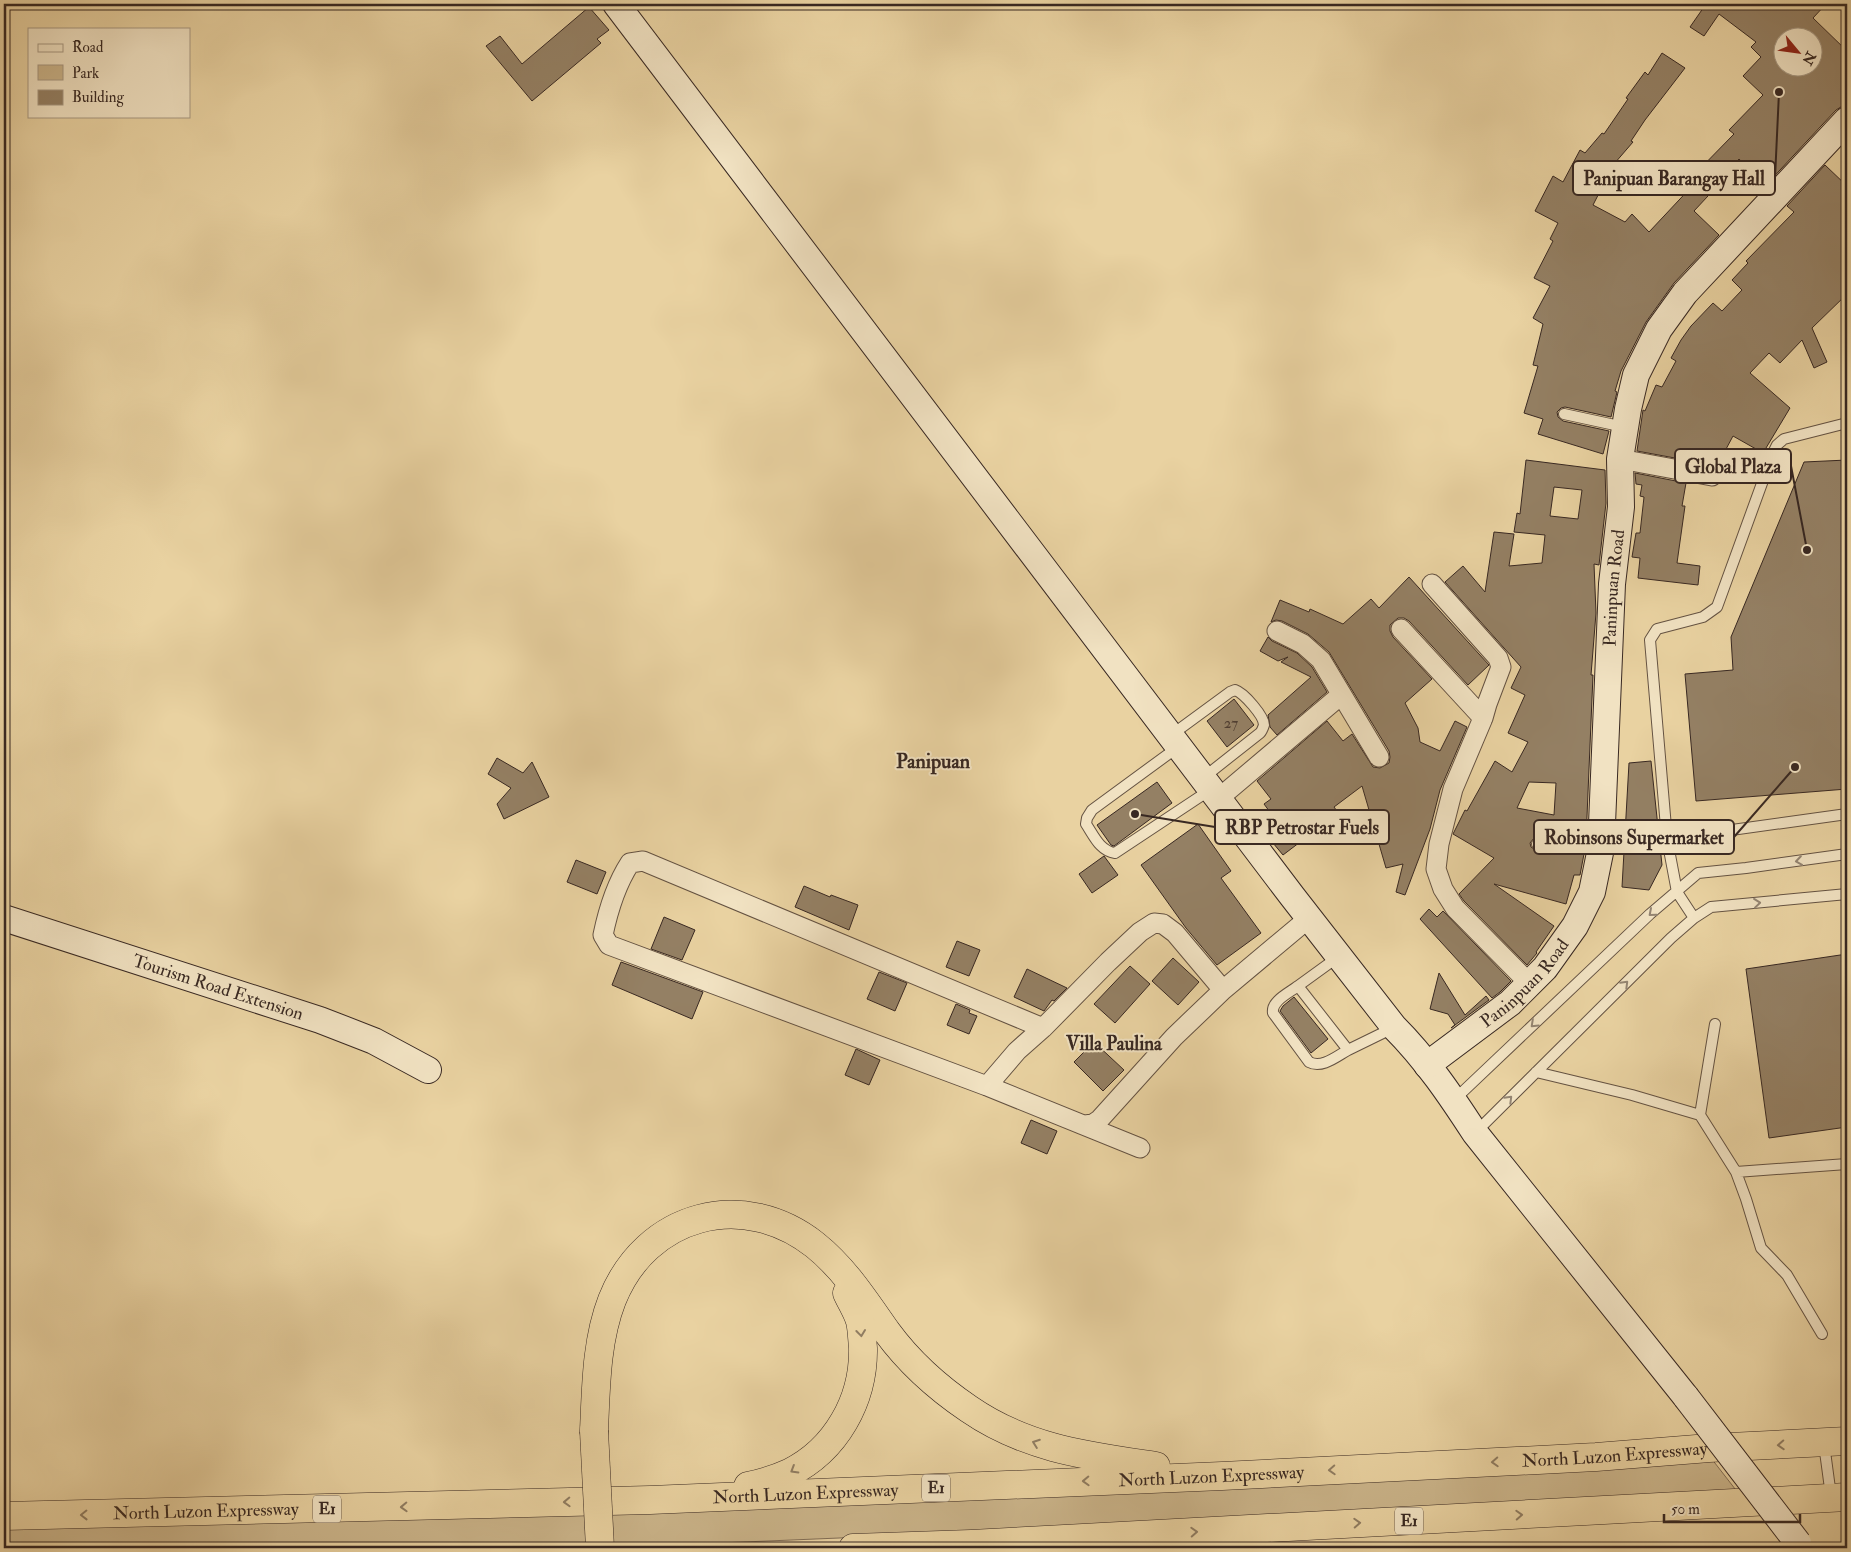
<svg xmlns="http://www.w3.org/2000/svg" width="1851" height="1552" viewBox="0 0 1851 1552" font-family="'IM FELL Double Pica',serif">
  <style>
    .green { fill: #cbb58b; stroke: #826e56 }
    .building { fill: #948064; stroke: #382822; fill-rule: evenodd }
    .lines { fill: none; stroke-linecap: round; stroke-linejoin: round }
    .service-casing { stroke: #645242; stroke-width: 12 }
    .minor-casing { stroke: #645242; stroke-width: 21 }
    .secondary-casing { stroke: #382822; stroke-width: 28 }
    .motorway-casing { stroke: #382822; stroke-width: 29 }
    .service { stroke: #f1e2c2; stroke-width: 10 }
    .minor { stroke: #f1e2c2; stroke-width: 19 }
    .secondary { stroke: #f1e2c2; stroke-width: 26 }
    .motorway { stroke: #e9d2a1; stroke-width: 28 }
    .secondary-bridge-casing { stroke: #382822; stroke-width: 28; stroke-linecap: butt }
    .motorway-bridge-casing { stroke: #382822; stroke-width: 29; stroke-linecap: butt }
    .secondary-bridge { stroke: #f1e2c2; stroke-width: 26 }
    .motorway-bridge { stroke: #e9d2a1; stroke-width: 28 }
    .oneway { stroke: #948572 }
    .oneway2 { stroke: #907d62 }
    .labels { text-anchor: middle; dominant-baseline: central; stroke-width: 4; stroke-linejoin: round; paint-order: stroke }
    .number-label { font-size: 15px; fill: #4f3e32 }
    .shield { fill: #f1e2c2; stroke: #706052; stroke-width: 1 }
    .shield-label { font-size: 16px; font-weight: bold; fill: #382822 }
    .street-label { font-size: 18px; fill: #382822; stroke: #f1e2c2 }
    .neighbourhood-label { font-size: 19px; font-weight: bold; fill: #382822; stroke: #f1e2c2 }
    .quarter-label { font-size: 20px; font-weight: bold; fill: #382822; stroke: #f1e2c2 }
    .leader { fill: none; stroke: #382822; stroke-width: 2 }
    .callout-dot { fill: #382822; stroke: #f1e2c2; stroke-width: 2 }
    .callout { fill: #f1e2c2; stroke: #382822; stroke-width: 2 }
    .callout-label { font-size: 19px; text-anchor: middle; font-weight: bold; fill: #382822 }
  </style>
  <rect width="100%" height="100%" fill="#e9d2a1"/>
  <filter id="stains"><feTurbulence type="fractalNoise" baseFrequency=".004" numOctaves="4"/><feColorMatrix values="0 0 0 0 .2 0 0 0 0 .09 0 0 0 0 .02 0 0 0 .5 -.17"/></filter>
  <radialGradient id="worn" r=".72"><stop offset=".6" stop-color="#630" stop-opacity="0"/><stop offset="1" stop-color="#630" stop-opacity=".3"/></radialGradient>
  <path class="green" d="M 1711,1458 L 1739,1494 L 1292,1519 L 601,1548 L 4,1548 L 4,1528 Z"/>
  <path class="building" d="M 1706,4 L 1826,4 L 1813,18 L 1847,51 L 1847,103 L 1836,110 L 1766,185 L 1739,159 L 1706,194 L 1708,196 L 1694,211 L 1719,235 L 1674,283 L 1646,322 L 1621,371 L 1615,391 L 1617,392 L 1611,417 L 1565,407 L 1561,408 L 1557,412 L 1558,417 L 1563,421 L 1609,431 L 1603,454 L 1538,434 L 1543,419 L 1524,413 L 1538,366 L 1533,365 L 1543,324 L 1533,318 L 1550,286 L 1534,278 L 1553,241 L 1550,239 L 1558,223 L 1535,211 L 1553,176 L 1563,182 L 1580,150 L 1585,153 L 1602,133 L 1604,134 L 1628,99 L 1626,98 L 1645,72 L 1648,75 L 1662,53 L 1685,68 L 1645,120 L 1631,141 L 1633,142 L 1614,164 L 1593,205 L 1625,222 L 1632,214 L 1649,232 L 1695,183 L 1691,178 L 1734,134 L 1729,130 L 1763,95 L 1743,76 L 1761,57 L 1751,47 L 1756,42 L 1719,14 L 1704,36 L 1690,27 ZM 1784,38 L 1814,38 L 1814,68 L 1784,68 Z
    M 589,7 L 609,30 L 597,39 L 601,43 L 532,101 L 486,46 L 500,36 L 522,64 Z
    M 1825,165 L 1847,186 L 1847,294 L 1812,328 L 1827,362 L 1814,368 L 1802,340 L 1780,363 L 1769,353 L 1750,373 L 1790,408 L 1763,453 L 1733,436 L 1717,466 L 1699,462 L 1691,458 L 1691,461 L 1637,451 L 1643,410 L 1645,411 L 1656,385 L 1662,387 L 1676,361 L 1671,358 L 1681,340 L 1691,326 L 1713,303 L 1722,311 L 1742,290 L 1732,280 L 1748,263 L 1746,261 L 1794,212 L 1787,206 Z
    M 1526,460 L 1605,470 L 1606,503 L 1599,565 L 1594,564 L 1596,613 L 1591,675 L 1593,675 L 1586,840 L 1537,837 L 1534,838 L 1530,843 L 1531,847 L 1537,851 L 1584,854 L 1580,875 L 1574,875 L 1566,904 L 1494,884 L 1554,926 L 1536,952 L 1537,953 L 1527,965 L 1464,901 L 1459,894 L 1494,858 L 1453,834 L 1465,810 L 1467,811 L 1495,761 L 1512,772 L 1528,742 L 1508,733 L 1525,695 L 1511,688 L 1521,667 L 1445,582 L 1463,566 L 1485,592 L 1494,532 L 1514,534 L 1509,566 L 1542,563 L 1545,535 L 1514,532 L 1517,513 L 1520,514 ZM 1554,487 L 1582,490 L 1578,519 L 1550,516 ZM 1529,782 L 1556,783 L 1554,815 L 1517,808 Z
    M 1847,460 L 1847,789 L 1696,801 L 1685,674 L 1733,670 L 1731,637 L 1804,462 Z
    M 1635,473 L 1686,483 L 1682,506 L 1685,506 L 1677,563 L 1700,566 L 1698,585 L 1638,578 L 1640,558 L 1632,557 L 1636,533 L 1640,533 L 1644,497 L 1640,496 L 1642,485 L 1636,484 Z
    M 1409,577 L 1489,665 L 1468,685 L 1409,621 L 1404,618 L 1398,618 L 1390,625 L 1390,631 L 1393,637 L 1432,679 L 1405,703 L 1418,728 L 1420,742 L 1440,751 L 1455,721 L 1467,727 L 1440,790 L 1430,829 L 1405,895 L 1396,892 L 1403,864 L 1386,868 L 1362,786 L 1334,807 L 1342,818 L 1312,842 L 1308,836 L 1283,855 L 1268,837 L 1281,827 L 1264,804 L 1271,799 L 1257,781 L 1327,721 L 1343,741 L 1352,734 L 1373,767 L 1380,768 L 1389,763 L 1390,757 L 1389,751 L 1329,652 L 1308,634 L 1282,621 L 1276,620 L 1271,622 L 1280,600 L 1309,612 L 1310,609 L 1343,624 L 1371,599 L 1379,608 Z
    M 1268,637 L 1272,641 L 1297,653 L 1312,667 L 1327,692 L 1277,735 L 1270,727 L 1268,715 L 1311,677 L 1281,662 L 1288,657 L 1278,661 L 1260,651 Z
    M 1234,699 L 1254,725 L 1227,747 L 1207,721 Z
    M 497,758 L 523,773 L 532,762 L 549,797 L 504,819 L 497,804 L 511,788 L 488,774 Z
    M 1651,761 L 1662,865 L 1649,890 L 1622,887 L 1629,763 Z
    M 1157,782 L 1172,803 L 1114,846 L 1111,845 L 1097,825 Z
    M 1198,824 L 1231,871 L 1221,878 L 1261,933 L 1217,965 L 1186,928 L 1141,865 Z
    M 1104,856 L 1118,875 L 1092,893 L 1079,874 Z
    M 576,860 L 606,872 L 597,894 L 567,882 Z
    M 804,886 L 830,897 L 831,895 L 858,905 L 849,930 L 795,907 Z
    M 1429,909 L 1437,917 L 1443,911 L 1511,981 L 1500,992 L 1492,998 L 1420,919 Z
    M 664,917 L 695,930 L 682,960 L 651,949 Z
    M 957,941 L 980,950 L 969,976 L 946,967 Z
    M 1847,954 L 1847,1127 L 1769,1138 L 1746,969 Z
    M 1173,958 L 1199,982 L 1178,1005 L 1152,981 Z
    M 621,962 L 703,992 L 692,1019 L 612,985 Z
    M 1130,966 L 1150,984 L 1115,1023 L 1094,1004 Z
    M 1027,969 L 1067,988 L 1054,1001 L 1052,1000 L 1044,1011 L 1014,997 Z
    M 879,972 L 907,983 L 895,1011 L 867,999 Z
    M 1439,973 L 1465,1015 L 1486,996 L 1489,1000 L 1451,1028 L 1455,1025 L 1448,1014 L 1430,1009 Z
    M 1294,997 L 1328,1039 L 1311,1053 L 1280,1011 L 1283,1006 Z
    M 956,1004 L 970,1010 L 969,1013 L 977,1016 L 969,1034 L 947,1025 Z
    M 1094,1042 L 1124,1070 L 1103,1091 L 1074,1062 Z
    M 856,1049 L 880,1060 L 869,1085 L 845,1075 Z
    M 1031,1120 L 1057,1131 L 1047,1154 L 1021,1143 Z"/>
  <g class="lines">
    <g class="service-casing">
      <path id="service" d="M 1564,414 L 1624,427
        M 1170,736 L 1230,692 L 1235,690 C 1244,693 1264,716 1264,725 C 1263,728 1262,731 1260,733 L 1203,778
        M 1178,747 L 1092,810 L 1087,818 L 1086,824 C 1094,836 1100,851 1115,853 L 1210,790
        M 1667,839 L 1847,814
        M 1537,844 L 1600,848
        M 1694,918 L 1677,892 L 1667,839 L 1650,640 L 1657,629 L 1703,617 L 1717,607 L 1773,453 L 1777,445 L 1784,439 L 1847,423
        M 1338,957 L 1298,986 L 1348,1050 L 1393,1028
        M 1298,986 C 1289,993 1271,1001 1273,1013 L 1309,1062 C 1322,1069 1337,1056 1348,1050
        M 1536,1072 L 1632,1095 L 1700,1115 L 1736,1172 L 1746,1199 L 1761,1248 L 1787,1275 L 1822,1334
        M 1454,1100 L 1650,914 L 1698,873 L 1746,868 L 1847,854
        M 1700,1115 L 1715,1024
        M 1476,1132 L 1671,938 L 1694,918 L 1711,907 L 1847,894
        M 1736,1172 L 1847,1164
        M 1824,1444 L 1831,1496"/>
    </g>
    <g class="minor-casing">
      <path id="minor" d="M 1620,459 L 1712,476
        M 1432,584 L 1498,658 L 1501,667 L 1487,704 L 1483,718 L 1453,789 L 1439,844 L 1436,869 L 1443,889 L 1455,908 L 1529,983
        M 1401,629 L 1483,718
        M 1277,631 L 1303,644 L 1321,660 L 1379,757
        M 1218,799 L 1341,695
        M 1043,1028 L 643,861 L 630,863 C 617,883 608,911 603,935 L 609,945 L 987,1086 L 1140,1148
        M 987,1086 L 1017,1051 L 1043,1028 L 1108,962 L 1140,932 L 1154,923 L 1163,924 L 1175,933 L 1223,990
        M 1085,1125 L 1093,1124 L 1099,1120 L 1174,1037 L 1223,990 L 1309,918"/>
    </g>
    <g class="secondary-casing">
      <g id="secondary">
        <path d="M 616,4 L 1292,896 L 1394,1027 C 1426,1059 1451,1096 1475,1133 L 1686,1397"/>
        <path id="s1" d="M 4,918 L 320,1020 L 374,1041 L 428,1070"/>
        <path id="s2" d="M 1427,1065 L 1510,1003 L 1545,968 L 1575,926 L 1592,892 L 1601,848 L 1612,584 L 1621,507 L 1620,459 L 1628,409 L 1636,375 L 1659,329 L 1685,293 L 1847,120"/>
      </g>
    </g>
    <g class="motorway-casing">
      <g id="motorway">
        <path d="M 594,1431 C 596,1388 596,1341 612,1300 C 646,1214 743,1188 815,1245 C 845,1269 865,1301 887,1332 C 909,1362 938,1388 969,1409 C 1027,1449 1089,1456 1156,1466"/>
        <path d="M 748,1486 C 762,1483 776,1479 789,1473 C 836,1450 864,1400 863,1348 C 862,1339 862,1329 860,1321 C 857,1311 851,1302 847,1293"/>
        <path id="s3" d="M 4,1516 L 650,1500 L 1222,1476 L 1596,1457 L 1709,1448 L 1847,1441"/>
        <path d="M 853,1548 L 971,1544 L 1847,1497"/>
      </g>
    </g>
    <use href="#service" class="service"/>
    <use href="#minor" class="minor"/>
    <use href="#secondary" class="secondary"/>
    <use href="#motorway" class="motorway"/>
    <g class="secondary-bridge-casing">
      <path id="secondary-bridge" d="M 1686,1397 L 1798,1543"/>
    </g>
    <g class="motorway-bridge-casing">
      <path id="motorway-bridge" d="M 594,1431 L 600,1548"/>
    </g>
    <use href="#secondary-bridge" class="secondary-bridge"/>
    <use href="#motorway-bridge" class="motorway-bridge"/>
  </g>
  <defs><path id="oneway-chevron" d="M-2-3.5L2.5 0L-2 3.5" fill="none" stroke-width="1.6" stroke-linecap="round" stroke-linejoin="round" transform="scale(1.25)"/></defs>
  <g class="oneway">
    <use href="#oneway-chevron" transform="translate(1799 861) rotate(172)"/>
    <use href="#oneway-chevron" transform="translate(1757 903) rotate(-6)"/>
    <use href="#oneway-chevron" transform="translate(1652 913) rotate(139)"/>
    <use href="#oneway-chevron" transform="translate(1625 984) rotate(-45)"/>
    <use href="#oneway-chevron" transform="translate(1534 1024) rotate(137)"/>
    <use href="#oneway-chevron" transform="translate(1509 1099) rotate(-45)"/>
  </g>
  <g class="oneway2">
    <use href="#oneway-chevron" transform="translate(861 1333) rotate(83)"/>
    <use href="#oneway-chevron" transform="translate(1036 1443) rotate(-160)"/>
    <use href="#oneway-chevron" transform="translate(1781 1445) rotate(177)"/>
    <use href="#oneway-chevron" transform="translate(1495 1462) rotate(177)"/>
    <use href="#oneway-chevron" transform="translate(794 1470) rotate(149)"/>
    <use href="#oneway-chevron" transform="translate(1332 1470) rotate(177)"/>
    <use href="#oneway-chevron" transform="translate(1086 1481) rotate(178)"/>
    <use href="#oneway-chevron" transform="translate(567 1502) rotate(178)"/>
    <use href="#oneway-chevron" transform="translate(404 1507) rotate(178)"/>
    <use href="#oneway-chevron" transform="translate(84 1515) rotate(179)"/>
    <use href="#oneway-chevron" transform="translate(1519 1515) rotate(-3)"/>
    <use href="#oneway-chevron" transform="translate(1357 1523) rotate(-3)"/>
    <use href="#oneway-chevron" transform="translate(1194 1532) rotate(-3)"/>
  </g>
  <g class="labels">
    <g class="number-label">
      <text x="1231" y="723">27</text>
    </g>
    <g class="shield">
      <rect x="922" y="1474.5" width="28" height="27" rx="4"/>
      <rect x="313" y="1495.5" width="28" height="27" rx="4"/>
      <rect x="1395" y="1507.5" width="28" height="27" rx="4"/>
    </g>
    <g class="shield-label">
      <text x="936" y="1488">E1</text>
      <text x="327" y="1509">E1</text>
      <text x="1409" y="1521">E1</text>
    </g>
    <g class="street-label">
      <text stroke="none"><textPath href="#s2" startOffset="548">Paninpuan Road</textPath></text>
      <text stroke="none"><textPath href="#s2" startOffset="128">Paninpuan Road</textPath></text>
      <text stroke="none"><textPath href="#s1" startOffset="225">Tourism Road Extension</textPath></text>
      <text stroke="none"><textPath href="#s3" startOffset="1612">North Luzon Expressway</textPath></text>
      <text stroke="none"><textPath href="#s3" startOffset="1208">North Luzon Expressway</textPath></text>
      <text stroke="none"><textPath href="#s3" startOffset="802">North Luzon Expressway</textPath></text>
      <text stroke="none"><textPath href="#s3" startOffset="202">North Luzon Expressway</textPath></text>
    </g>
    <g class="neighbourhood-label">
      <text x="1114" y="1044">Villa Paulina</text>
    </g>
    <g class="quarter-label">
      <text x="933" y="761">Panipuan</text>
    </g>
  </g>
  <path class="leader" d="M1779 92L1775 178M1807 550L1791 466M1135 814L1215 827M1795 767L1734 837"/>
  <g class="callout-dot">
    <circle cx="1779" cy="92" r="5"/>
    <circle cx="1807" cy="550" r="5"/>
    <circle cx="1135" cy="814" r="5"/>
    <circle cx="1795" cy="767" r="5"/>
  </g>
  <g class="callout">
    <rect x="1573" y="161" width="202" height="34" rx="5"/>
    <rect x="1675" y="449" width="116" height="34" rx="5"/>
    <rect x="1215" y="810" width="174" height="34" rx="5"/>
    <rect x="1534" y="820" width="200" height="34" rx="5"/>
  </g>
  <g class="callout-label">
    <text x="1674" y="185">Panipuan Barangay Hall</text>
    <text x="1733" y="473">Global Plaza</text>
    <text x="1302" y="834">RBP Petrostar Fuels</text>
    <text x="1634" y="844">Robinsons Supermarket</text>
  </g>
  <rect width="1851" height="1552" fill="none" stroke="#e9d2a1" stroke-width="20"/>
  <rect x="5" y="5" width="1841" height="1542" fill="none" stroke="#382822" stroke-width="2.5"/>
  <rect x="10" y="10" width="1831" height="1532" fill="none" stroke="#382822"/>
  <rect x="28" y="28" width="162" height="90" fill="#f1e2c2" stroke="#a79882"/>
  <rect x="38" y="44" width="25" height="8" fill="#f1e2c2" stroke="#a79882"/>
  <text x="72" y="52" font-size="15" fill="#382822">Road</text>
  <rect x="38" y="65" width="25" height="15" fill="#cbb58b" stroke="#a79882"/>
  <text x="72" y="78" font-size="15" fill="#382822">Park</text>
  <rect x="38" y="90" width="25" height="15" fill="#948064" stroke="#a79882"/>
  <text x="72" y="102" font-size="15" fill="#382822">Building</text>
  <g transform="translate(1798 52) rotate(119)"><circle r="24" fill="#f1e2c2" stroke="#a79882"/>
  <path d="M0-4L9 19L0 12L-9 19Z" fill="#8f2418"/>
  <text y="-8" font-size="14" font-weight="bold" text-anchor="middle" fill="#382822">N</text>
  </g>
  <path d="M1664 1514v8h136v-8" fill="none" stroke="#382822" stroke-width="2.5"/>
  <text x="1671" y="1514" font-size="15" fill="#382822" stroke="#f1e2c2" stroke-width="4" paint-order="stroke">50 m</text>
  <rect width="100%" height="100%" filter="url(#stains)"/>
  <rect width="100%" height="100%" fill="url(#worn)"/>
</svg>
